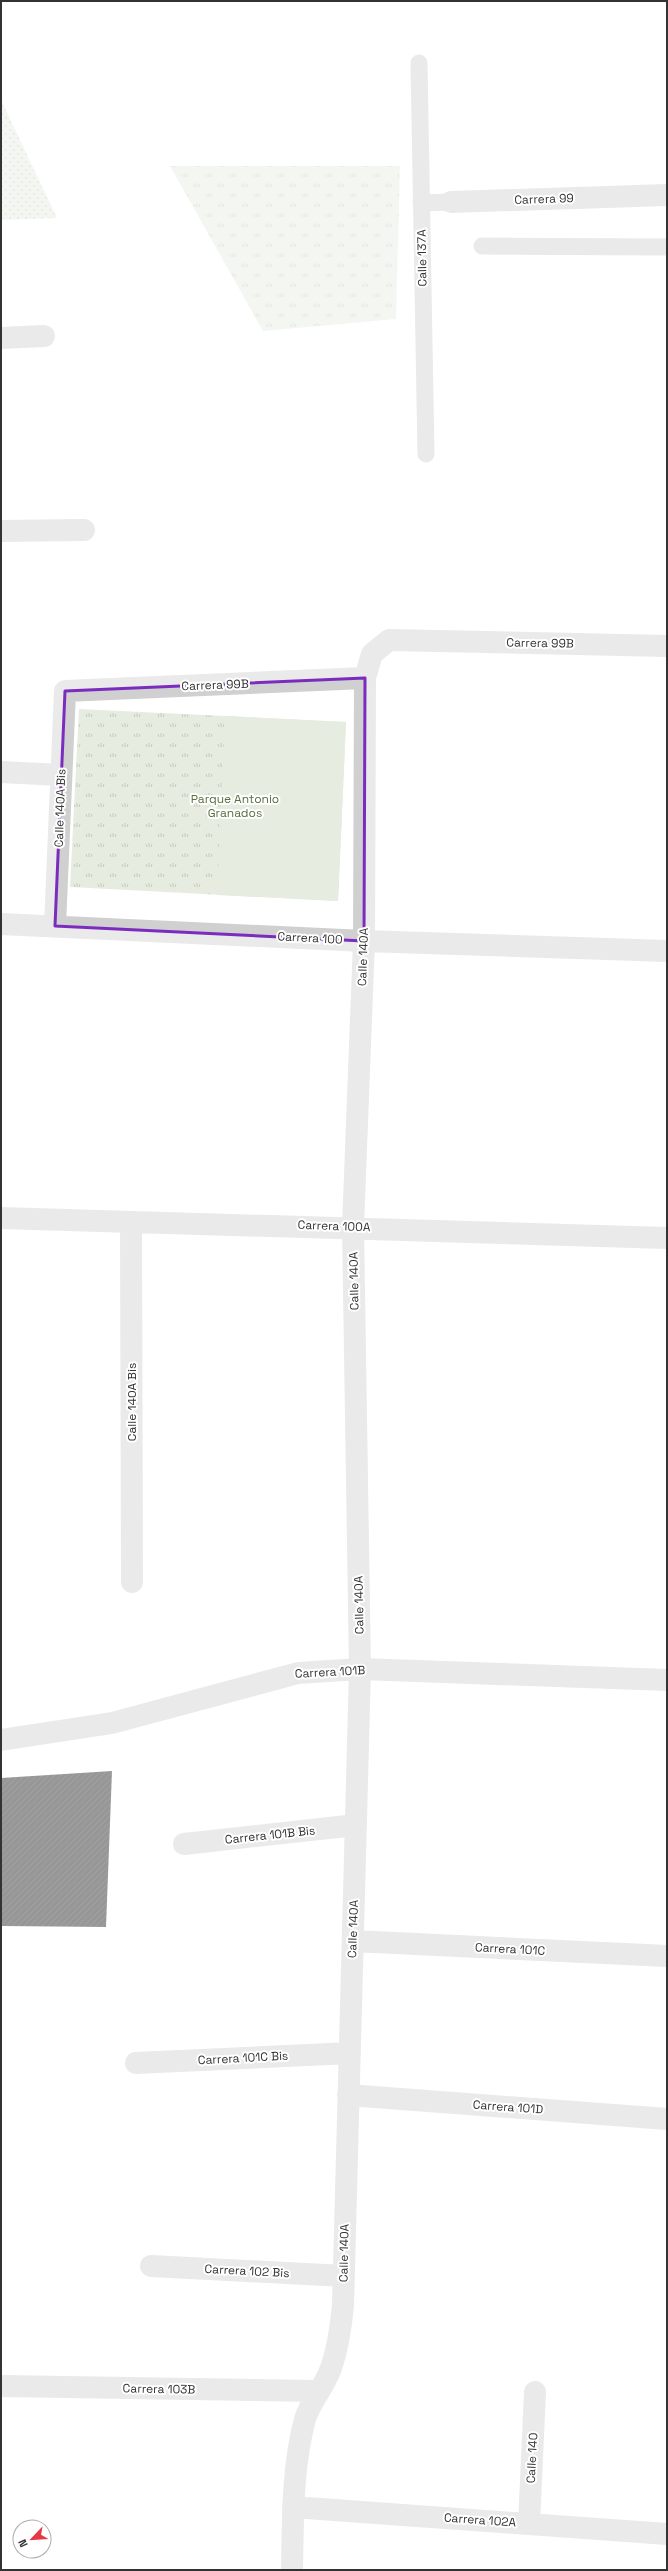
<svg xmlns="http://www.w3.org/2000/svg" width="668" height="2571" viewBox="0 0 668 2571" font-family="'Space Grotesk',sans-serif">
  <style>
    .grass { fill: url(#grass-dots) }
    .park { fill: url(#park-tufts) }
    .pitch { fill: #e6ecdf }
    .building { fill: url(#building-hatch) }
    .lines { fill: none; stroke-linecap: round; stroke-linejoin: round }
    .lane { stroke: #d0d0d0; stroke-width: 17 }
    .street { stroke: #d0d0d0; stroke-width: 22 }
    .marked { fill: none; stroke: #7b2cbf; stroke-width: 3; stroke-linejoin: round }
    .labels { text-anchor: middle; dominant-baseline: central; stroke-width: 4; stroke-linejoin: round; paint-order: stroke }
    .street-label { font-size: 12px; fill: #333; stroke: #fff }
    .park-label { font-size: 12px; fill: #56703f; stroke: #fff }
  </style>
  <defs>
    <pattern id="grass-dots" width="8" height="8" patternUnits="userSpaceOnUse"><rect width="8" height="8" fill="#e6ecdf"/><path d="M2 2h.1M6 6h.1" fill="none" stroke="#c6cbc0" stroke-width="1.8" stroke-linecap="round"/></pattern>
    <pattern id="park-tufts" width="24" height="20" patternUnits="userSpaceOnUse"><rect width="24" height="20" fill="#e6ecdf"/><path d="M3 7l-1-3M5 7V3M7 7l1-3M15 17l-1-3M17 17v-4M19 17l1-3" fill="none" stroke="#c6cbc0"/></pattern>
    <pattern id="building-hatch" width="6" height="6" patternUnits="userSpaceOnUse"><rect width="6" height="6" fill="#1a1a1a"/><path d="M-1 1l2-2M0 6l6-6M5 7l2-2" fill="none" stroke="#333"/></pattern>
  </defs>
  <rect width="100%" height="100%" fill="#fff"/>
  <path class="grass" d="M 1,100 L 57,218 L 1,220 Z"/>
  <path class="park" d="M 170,166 L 400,166 L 396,319 L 263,331 Z
    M 79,709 L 346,722 L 338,901 L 70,887 Z"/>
  <path class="pitch" d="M 225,716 L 346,722 L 338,901 L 217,895 Z"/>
  <path class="building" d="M 112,1771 L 106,1927 L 1,1926 L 1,1778 Z"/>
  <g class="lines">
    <path class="lane" d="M 419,63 L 426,454
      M 421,203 L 451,202
      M 482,246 L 667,247"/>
    <path class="street" d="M 451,202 L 667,195
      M 1,338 L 44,336
      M 1,531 L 84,530
      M 1,772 L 61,775
      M 1,924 L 364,941 L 667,951
      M 55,926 L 65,691 L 365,678
      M 1,1218 L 667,1238
      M 131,1222 L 132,1582
      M 1,1740 L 112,1723 L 298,1673 L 360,1669 L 667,1680
      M 184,1844 L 356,1825
      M 353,1941 L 667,1956
      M 136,2063 L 350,2053
      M 348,2095 L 667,2119
      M 151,2266 L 344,2276
      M 1,2386 L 317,2391
      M 293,2507 L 667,2534
      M 529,2524 L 535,2392
      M 292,2570 C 293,2520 292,2468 305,2419 C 311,2400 325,2386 331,2368 C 338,2348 341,2326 343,2305 L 360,1669 L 353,1227 L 364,941 L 365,678 L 372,654 L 389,640 L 667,646"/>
  </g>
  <path d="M0 0H668V2571H0ZM 365,678 L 364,941 L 55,926 L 65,691 Z" fill="#fff" fill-opacity=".55" fill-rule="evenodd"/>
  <path class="marked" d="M 365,678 L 364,941 L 55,926 L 65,691 Z"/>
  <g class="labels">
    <g class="street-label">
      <text transform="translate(544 199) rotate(-2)">Carrera 99</text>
      <text transform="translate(422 258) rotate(-91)">Calle 137A</text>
      <text transform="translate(540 643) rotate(1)">Carrera 99B</text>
      <text transform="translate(215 685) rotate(-2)">Carrera 99B</text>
      <text transform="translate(60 808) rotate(-88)">Calle 140A Bis</text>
      <text transform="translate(310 938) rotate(3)">Carrera 100</text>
      <text transform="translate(363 957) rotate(-88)">Calle 140A</text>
      <text transform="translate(334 1226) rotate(2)">Carrera 100A</text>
      <text transform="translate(354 1281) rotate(-91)">Calle 140A</text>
      <text transform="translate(132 1402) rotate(-90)">Calle 140A Bis</text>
      <text transform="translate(359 1605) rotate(-91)">Calle 140A</text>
      <text transform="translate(330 1672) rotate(-3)">Carrera 101B</text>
      <text transform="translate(270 1835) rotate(-6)">Carrera 101B Bis</text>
      <text transform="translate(353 1929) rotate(-88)">Calle 140A</text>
      <text transform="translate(510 1949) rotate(3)">Carrera 101C</text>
      <text transform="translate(243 2058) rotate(-3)">Carrera 101C Bis</text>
      <text transform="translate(508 2107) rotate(4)">Carrera 101D</text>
      <text transform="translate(344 2253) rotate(-89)">Calle 140A</text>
      <text transform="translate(247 2271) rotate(3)">Carrera 102 Bis</text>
      <text transform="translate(159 2389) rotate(1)">Carrera 103B</text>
      <text transform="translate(532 2458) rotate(-87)">Calle 140</text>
      <text transform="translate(480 2520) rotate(4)">Carrera 102A</text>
    </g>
    <g class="park-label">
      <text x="235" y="799">Parque Antonio<tspan x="235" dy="14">Granados</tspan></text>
    </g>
  </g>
  <rect width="668" height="2571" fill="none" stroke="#333333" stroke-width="4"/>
  <g transform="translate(32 2539) rotate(245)"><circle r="19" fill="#ffffff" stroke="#adadad"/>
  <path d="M0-3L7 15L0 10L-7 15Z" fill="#e63946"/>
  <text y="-6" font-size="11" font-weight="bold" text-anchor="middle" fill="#333333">N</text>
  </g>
</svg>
